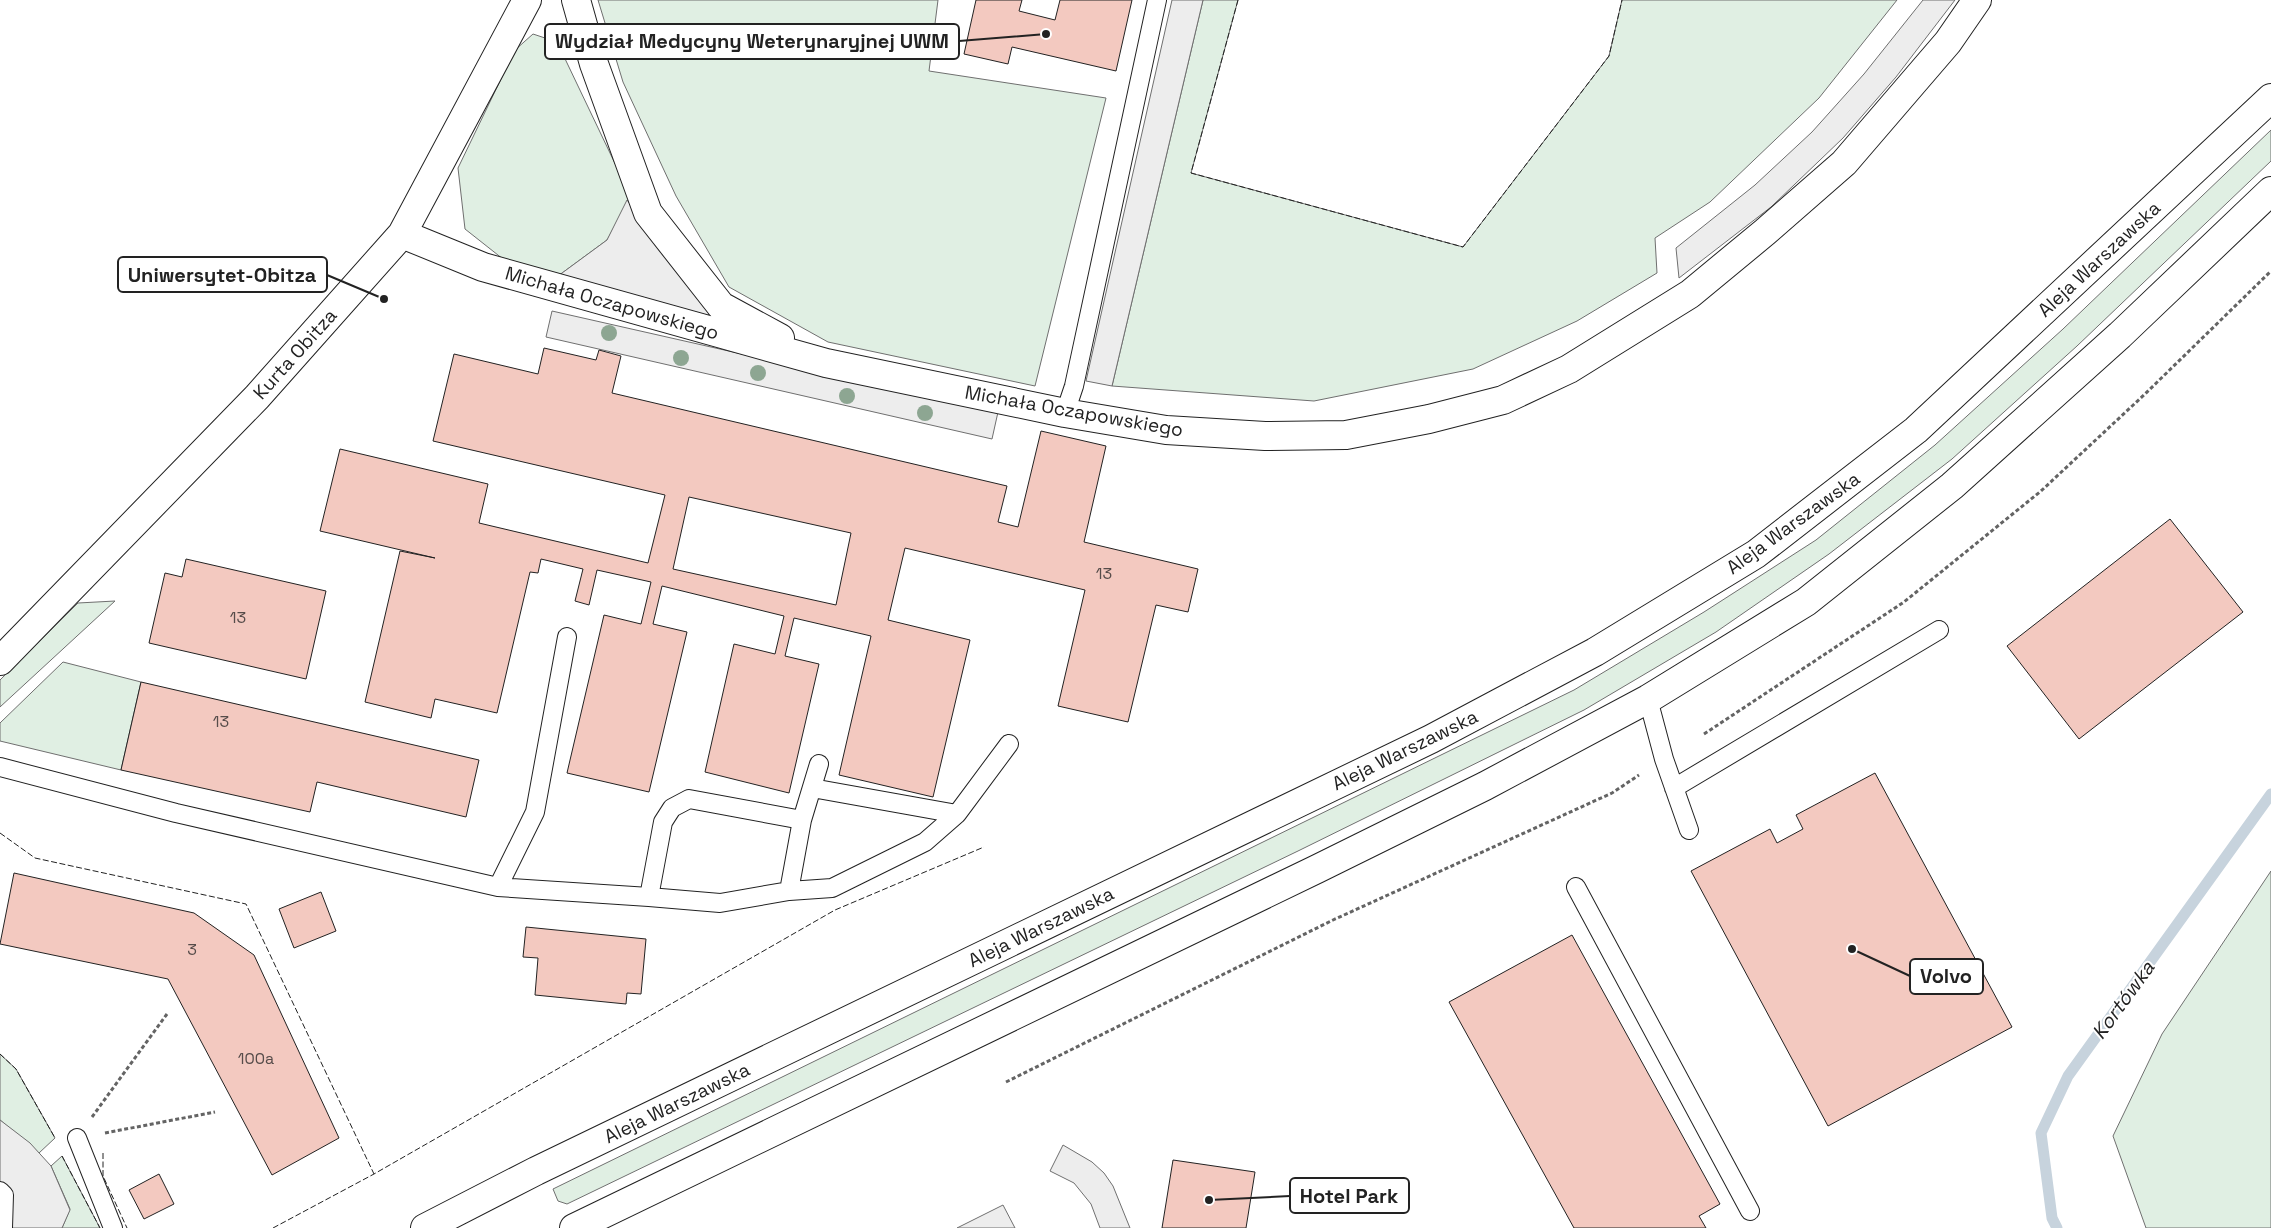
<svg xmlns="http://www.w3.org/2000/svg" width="2271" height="1228" viewBox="0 0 2271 1228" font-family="'Space Grotesk',sans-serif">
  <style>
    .green { fill: #e0efe3; stroke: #6f6f6f }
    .parking { fill: #ededed; stroke: #6f6f6f }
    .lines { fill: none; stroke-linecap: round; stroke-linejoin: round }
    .stream { stroke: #c7d3dd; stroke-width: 11 }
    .building { fill: #f3c9c0; stroke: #222; fill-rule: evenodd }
    .lane-casing { stroke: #222; stroke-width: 20 }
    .street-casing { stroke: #222; stroke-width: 30 }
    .secondary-casing { stroke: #222; stroke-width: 30 }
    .path { stroke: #646464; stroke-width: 3; stroke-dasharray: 4 2.5; stroke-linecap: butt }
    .lane { stroke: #fff; stroke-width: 18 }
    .street { stroke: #fff; stroke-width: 28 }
    .secondary { stroke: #fff; stroke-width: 28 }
    .fence { stroke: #222; stroke-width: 1; stroke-dasharray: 6 2.5; stroke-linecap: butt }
    .tree { fill: #8da692 }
    .labels { text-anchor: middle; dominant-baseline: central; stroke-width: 4; stroke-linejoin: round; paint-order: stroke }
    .number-label { font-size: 16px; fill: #564c4a }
    .street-label { font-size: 19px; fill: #222; stroke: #fff }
    .water-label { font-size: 20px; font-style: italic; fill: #222; stroke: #fff }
    .leader { fill: none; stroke: #222; stroke-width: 2 }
    .callout-dot { fill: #222; stroke: #fff; stroke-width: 2 }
    .callout { fill: #fff; stroke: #222; stroke-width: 2 }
    .callout-label { font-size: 20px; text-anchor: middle; font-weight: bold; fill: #222 }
  </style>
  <rect width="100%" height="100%" fill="#fff"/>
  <path class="green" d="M 598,0 L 938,0 L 929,71 L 1106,98 L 1035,386 L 828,342 L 729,287 L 676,196 L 623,82 Z
    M 1203,0 L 1238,0 L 1191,173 L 1463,247 L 1609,56 L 1622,0 L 1897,0 L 1819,98 L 1710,202 L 1655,238 L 1657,273 L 1577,321 L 1473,369 L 1314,401 L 1112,386 Z
    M 533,34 L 557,42 L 631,197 L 607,240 L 558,276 L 503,259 L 465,229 L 458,168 L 515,50 Z
    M 2271,130 L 2271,161 L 2077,346 L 1952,459 L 1829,554 L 1716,632 L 1584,710 L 1298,851 L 567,1204 L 558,1201 L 553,1189 L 1574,690 L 1704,612 L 1816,540 L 1935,445 L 2063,329 Z
    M 115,601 L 0,707 L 0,680 L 78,603 Z
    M 63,662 L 141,682 L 121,770 L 0,741 L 0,723 Z
    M 2271,871 L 2271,1228 L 2146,1228 L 2113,1136 L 2162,1034 Z
    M 0,1054 L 16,1069 L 55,1138 L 39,1153 L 0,1120 Z
    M 62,1156 L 100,1228 L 62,1228 L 70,1209 L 51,1166 Z"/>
  <path class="parking" d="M 1172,0 L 1203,0 L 1112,386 L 1086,381 Z
    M 1923,0 L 1955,0 L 1896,77 L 1843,138 L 1771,207 L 1679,278 L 1676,248 L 1755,185 L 1812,132 L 1864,74 Z
    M 627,200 L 717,319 L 558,276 L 607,240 Z
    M 552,311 L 998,412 L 992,439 L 546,337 Z
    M 0,1120 L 30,1143 L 51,1166 L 70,1210 L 62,1228 L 0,1228 Z
    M 1063,1145 L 1092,1162 L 1104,1173 L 1113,1186 L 1130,1228 L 1100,1228 L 1091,1204 L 1074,1183 L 1050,1171 Z
    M 1003,1205 L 1015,1228 L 957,1228 Z"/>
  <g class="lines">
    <path class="stream" d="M 2057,1228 L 2052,1218 L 2041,1133 L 2068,1076 L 2271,794"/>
  </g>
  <path class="building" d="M 976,0 L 1022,0 L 1019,11 L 1055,20 L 1060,0 L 1132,0 L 1116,71 L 1012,47 L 1008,64 L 964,54 Z
    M 544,348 L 596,360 L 599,350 L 621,356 L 612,393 L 1007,486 L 998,522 L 1018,527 L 1041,431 L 1106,446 L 1084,542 L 1198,569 L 1188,612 L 1156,605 L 1128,722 L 1058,706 L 1085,590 L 905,548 L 888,620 L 970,640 L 933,797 L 839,775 L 871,636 L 794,618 L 785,656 L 819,664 L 789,793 L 705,772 L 734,644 L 775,654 L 784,616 L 662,586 L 653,624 L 687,632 L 649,792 L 567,773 L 604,615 L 641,624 L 651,582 L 597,570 L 589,605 L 575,601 L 583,569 L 541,559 L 538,573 L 530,572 L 497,713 L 435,699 L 431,718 L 365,702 L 400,551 L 435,558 L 320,531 L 340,449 L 488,484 L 479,523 L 648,563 L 665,495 L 433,441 L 454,354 L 538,374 ZM 689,497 L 851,533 L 836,605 L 673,569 Z
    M 2170,519 L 2243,612 L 2079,739 L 2007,646 Z
    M 186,559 L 326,591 L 306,679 L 149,643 L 165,573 L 182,577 Z
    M 141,682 L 479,760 L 466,817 L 317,782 L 310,812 L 121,770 Z
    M 1875,773 L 2012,1027 L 1828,1126 L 1691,871 L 1770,829 L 1777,843 L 1803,829 L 1796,815 Z
    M 14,873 L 194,913 L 254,955 L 339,1138 L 272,1175 L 168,979 L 0,944 Z
    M 321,892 L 336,931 L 294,948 L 279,909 Z
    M 526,927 L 646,939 L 641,994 L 627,993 L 626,1004 L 535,995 L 538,958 L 523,957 Z
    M 1572,935 L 1720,1204 L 1699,1216 L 1706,1228 L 1574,1228 L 1449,1002 Z
    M 1173,1160 L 1255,1172 L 1246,1228 L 1162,1228 Z
    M 159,1174 L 174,1204 L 144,1219 L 129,1190 Z"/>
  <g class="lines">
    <g class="lane-casing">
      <path id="lane" d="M 1065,413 L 1074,386 L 1157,0
        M 1648,699 L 1664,759 L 1689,830
        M 0,767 L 176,813 L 498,887 L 535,812 L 567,637
        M 812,788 L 957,814 L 1009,744
        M 1674,788 L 1939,630
        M 802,820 L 819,764
        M 498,887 L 649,897 L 663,822 L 672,808 L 689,799 L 802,820 L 789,891 L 720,903 L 649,897
        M 1576,887 L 1750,1211
        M 789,891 L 832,888 L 925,842 L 957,814
        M 77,1138 L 113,1228
        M 0,1191 L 4,1195 L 3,1228"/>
    </g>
    <g class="street-casing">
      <path id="street" d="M 576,0 L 594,64 L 648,213 L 721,306 L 780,338
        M 402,234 L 483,267 L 826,363 L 1065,413 L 1166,430 L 1265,436 L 1346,435 L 1429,419 L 1503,400 L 1569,369 L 1690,294 L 1765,232 L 1844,163 L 1948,42 L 1977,0
        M 0,661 L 257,397 L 402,234 L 527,0"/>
    </g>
    <g class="secondary-casing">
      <path id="secondary" d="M 425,1228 L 536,1171 L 1431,739 L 1595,652 L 1756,554 L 1916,430 L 2271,98
        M 574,1228 L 1317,869 L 1485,786 L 1648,699 L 1806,602 L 1952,486 L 2120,335 L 2271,191"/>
    </g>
    <path class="path" d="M 1704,734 L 1904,602 L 2041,491 L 2145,394 L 2271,271
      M 1006,1082 L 1333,920 L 1612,793 L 1639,775
      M 92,1117 L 167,1014
      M 105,1133 L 215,1112"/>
    <use href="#lane" class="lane"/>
    <use href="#street" class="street"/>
    <use href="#secondary" class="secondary"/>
    <path class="fence" d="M 1238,0 L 1191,173 L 1463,247 L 1609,56 L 1622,0
      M 0,833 L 35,858 L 246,904 L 374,1174
      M 0,1054 L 16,1069 L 55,1138
      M 103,1153 L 103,1176 L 127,1228
      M 62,1156 L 100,1228
      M 273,1228 L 374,1174 L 835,910 L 984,847"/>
  </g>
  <g class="tree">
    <circle cx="609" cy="333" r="8"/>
    <circle cx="681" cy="358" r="8"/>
    <circle cx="758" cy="373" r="8"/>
    <circle cx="847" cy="396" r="8"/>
    <circle cx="925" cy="413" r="8"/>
  </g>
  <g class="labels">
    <g class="number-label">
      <text x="1104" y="573">13</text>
      <text x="238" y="617">13</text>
      <text x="221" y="721">13</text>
      <text x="192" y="949">3</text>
      <text x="256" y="1058">100a</text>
    </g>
    <g class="street-label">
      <text transform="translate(2099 259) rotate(-43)">Aleja Warszawska</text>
      <text transform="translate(612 303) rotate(16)">Michała Oczapowskiego</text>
      <text transform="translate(295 354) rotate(-48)">Kurta Obitza</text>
      <text transform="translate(1074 411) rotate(10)">Michała Oczapowskiego</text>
      <text transform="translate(1793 523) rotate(-36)">Aleja Warszawska</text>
      <text transform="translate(1405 750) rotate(-26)">Aleja Warszawska</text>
      <text transform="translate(1041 927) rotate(-26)">Aleja Warszawska</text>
      <text transform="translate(677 1103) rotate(-26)">Aleja Warszawska</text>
    </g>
    <g class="water-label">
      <text transform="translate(2123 1000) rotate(-54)">Kortówka</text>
    </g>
  </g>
  <path class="leader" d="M1046 34L959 41M384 299L327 275M1852 949L1910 976M1209 1200L1290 1196"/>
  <g class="callout-dot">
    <circle cx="1046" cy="34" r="5"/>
    <circle cx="384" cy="299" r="5"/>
    <circle cx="1852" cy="949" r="5"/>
    <circle cx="1209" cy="1200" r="5"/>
  </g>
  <g class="callout">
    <rect x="545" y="24" width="414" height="35" rx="5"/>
    <rect x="118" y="257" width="209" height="35" rx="5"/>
    <rect x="1910" y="959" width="73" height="35" rx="5"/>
    <rect x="1290" y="1178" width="119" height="35" rx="5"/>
  </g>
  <g class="callout-label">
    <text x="752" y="48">Wydział Medycyny Weterynaryjnej UWM</text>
    <text x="222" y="282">Uniwersytet-Obitza</text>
    <text x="1946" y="983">Volvo</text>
    <text x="1349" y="1203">Hotel Park</text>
  </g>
</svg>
